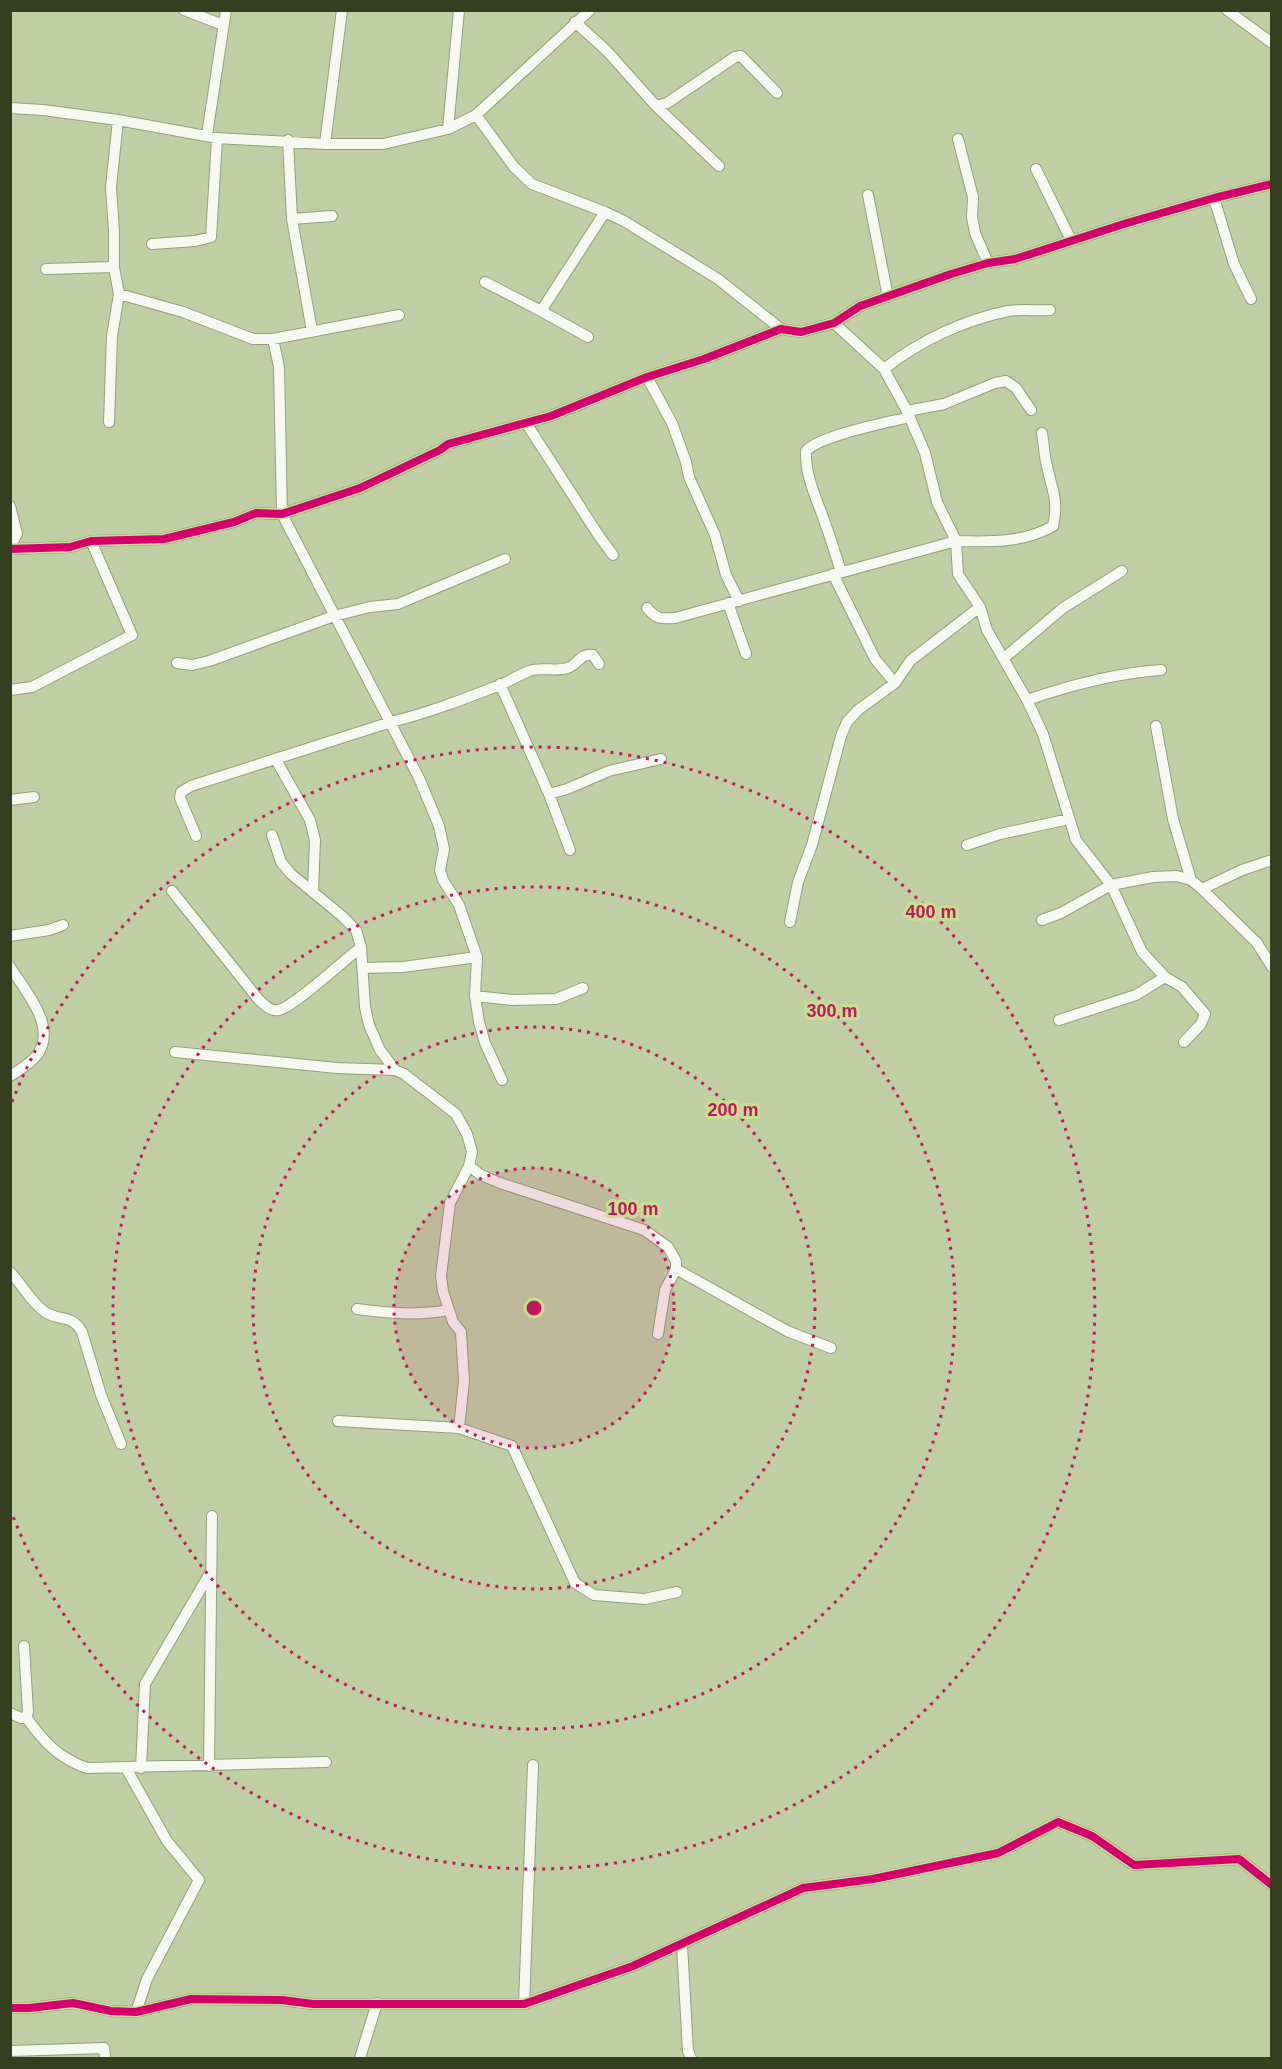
<svg xmlns="http://www.w3.org/2000/svg" width="1282" height="2069" viewBox="0 0 1282 2069" font-family="Arial,sans-serif">
  <style>
    .lines { fill: none; stroke-linecap: round; stroke-linejoin: round }
    .minor-casing { stroke: #949f7e; stroke-width: 12 }
    .minor { stroke: #f6f8f1; stroke-width: 10 }
    .cycleway-casing { stroke: #c6e092; stroke-width: 11 }
    .cycleway { stroke: #d6006c; stroke-width: 8 }
    .ring { fill: none; stroke: #c2185b; stroke-width: 3; stroke-dasharray: 3 6 }
    .centre { fill: #c2185b; stroke: #c6e092; stroke-width: 3 }
    .ring-label { font-size: 18px; text-anchor: middle; font-weight: bold; fill: #c2185b; stroke: #c6e092; stroke-width: 6; stroke-linejoin: round; paint-order: stroke }
  </style>
  <rect width="100%" height="100%" fill="#c0cea4"/>
  <g class="lines">
    <g class="minor-casing">
      <path id="minor" d="M 184,10 L 223,25
        M 1227,10 L 1272,43
        M 575,22 L 607,51 L 656,106 L 719,166
        M 656,106 L 667,103 L 735,57 L 741,56 L 777,93
        M 10,108 L 43,110 L 118,120 L 217,138 L 325,144 L 383,144 L 448,129 L 476,115 L 590,10
        M 476,115 L 514,167 L 532,184 L 605,212 L 624,221 L 718,279 L 781,329
        M 448,129 L 459,10
        M 207,135 L 226,10
        M 958,139 L 973,197 L 972,217 L 975,233 L 988,263
        M 288,140 L 292,219 L 332,216
        M 325,144 L 342,10
        M 1036,169 L 1071,240
        M 868,195 L 888,297
        M 1214,198 L 1234,264 L 1251,299
        M 292,219 L 312,331
        M 152,244 L 195,241 L 211,237 L 217,138
        M 46,269 L 114,267
        M 485,282 L 541,311 L 605,212
        M 119,294 L 183,312 L 253,339 L 273,339 L 399,315
        M 541,311 L 588,337
        M 834,323 L 884,369 L 907,411 L 925,453 L 937,502 L 956,541 L 958,574 L 980,607 L 987,630 L 1027,700 L 1043,734 L 1076,840 L 1111,885 L 1142,952 L 1165,977 L 1182,987 L 1205,1014 L 1201,1024 L 1184,1042
        M 273,339 L 279,367 L 282,514 L 419,778 L 439,826 L 444,849 L 440,870 L 443,880 L 459,905 L 477,957 L 475,996 L 479,1022 L 485,1043 L 502,1080
        M 884,369 C 919,341 964,320 1008,311 C 1022,309 1036,311 1050,310
        M 647,377 L 672,423 L 686,462 L 689,477 L 715,535 L 726,575 L 739,601
        M 907,411 L 944,404 L 995,383 L 1006,381 L 1016,388 L 1031,410
        M 109,422 L 112,336 L 119,294 L 114,267 L 114,231 L 111,187 L 118,120
        M 526,423 L 599,536 L 613,555
        M 10,506 L 17,534 L 10,547
        M 10,549 L 70,547 L 91,541 L 164,539 L 234,522 L 256,513 L 282,514 L 360,488 L 440,450 L 448,444 L 551,416 L 647,377 L 704,359 L 781,329 L 801,332 L 834,323 L 860,306 L 951,274 L 988,263 L 1015,259 L 1127,223 L 1214,198 L 1272,184
        M 841,572 C 836,556 831,539 825,523 C 817,499 805,477 806,451 C 821,435 886,423 910,417
        M 833,574 L 875,659 L 895,683
        M 728,603 L 746,654
        M 647,608 C 656,619 661,619 675,618 L 956,541 C 988,542 1024,543 1053,526 C 1059,501 1052,490 1047,466 C 1044,456 1044,444 1042,433
        M 1004,658 L 1063,608 L 1122,571
        M 177,663 L 192,665 L 209,661 L 334,616 L 370,607 L 398,604 L 505,559
        M 500,684 L 549,794 L 570,850
        M 10,690 L 32,687 L 132,635 L 91,541
        M 1027,700 C 1071,685 1115,673 1161,670
        M 1156,726 L 1173,819 L 1191,880
        M 276,760 L 310,820 L 315,840 L 313,891
        M 549,794 L 567,789 L 609,771 L 661,759
        M 10,800 L 34,797
        M 272,835 L 281,862 L 291,874 L 342,916 L 356,930 L 361,947 L 365,1007 L 369,1025 L 380,1050 L 395,1070
        M 196,836 L 180,798 L 181,792 L 191,786 L 391,722 C 428,713 464,699 500,685 C 510,681 519,675 529,671 C 542,666 558,673 570,667 C 579,662 582,653 593,655 L 599,664
        M 967,845 L 1000,834 L 1069,819
        M 1202,889 L 1242,870 L 1272,860
        M 172,891 L 259,1000 C 265,1005 271,1012 279,1010 C 293,1007 346,959 361,947
        M 1042,920 L 1061,913 L 1111,885 L 1153,877 L 1177,876 L 1191,880 L 1202,889 L 1257,943 L 1272,967
        M 790,922 L 798,882 L 812,845 L 841,736 L 847,722 L 858,710 L 895,683 L 911,660 L 980,607
        M 10,936 L 49,930 L 63,925
        M 10,967 C 24,989 56,1025 39,1052 C 34,1061 20,1070 10,1076
        M 363,968 L 403,967 L 477,957
        M 475,996 L 512,1000 L 556,999 L 583,988
        M 1059,1020 L 1136,995 L 1165,977
        M 175,1052 L 337,1068 L 395,1070 L 404,1074 L 456,1114 L 467,1134 L 472,1152 L 469,1166 L 450,1203 L 441,1276 L 443,1291 L 449,1310 L 453,1322 L 461,1332 L 464,1381 L 459,1428
        M 469,1166 L 481,1175 L 500,1183 L 644,1230 L 668,1247 L 676,1261 L 676,1269 L 665,1290 L 658,1334
        M 676,1269 L 787,1331 L 831,1348
        M 10,1272 C 22,1284 31,1303 45,1312 C 60,1322 71,1313 82,1332 L 101,1395 L 121,1444
        M 357,1309 C 389,1313 417,1316 449,1310
        M 338,1421 L 459,1428 L 512,1446 L 575,1583 L 594,1595 L 645,1599 L 677,1592
        M 10,1713 L 21,1718 L 26,1717 L 28,1712 L 24,1646
        M 26,1717 C 43,1741 58,1758 87,1768 L 326,1762
        M 209,1766 L 212,1516
        M 126,1768 L 167,1841 L 199,1880 L 147,1979 L 136,2012
        M 141,1768 L 145,1684 L 210,1573
        M 682,1945 L 688,2051 L 691,2058
        M 524,2004 L 533,1765
        M 10,2008 L 29,2008 L 73,2003 L 111,2011 L 136,2012 L 191,1999 L 282,2000 L 313,2004 L 524,2004 L 633,1966 L 803,1888 L 873,1879 L 998,1853 L 1058,1822 L 1092,1836 L 1134,1865 L 1239,1859 L 1272,1885
        M 10,2051 L 104,2048 L 105,2058
        M 360,2058 L 377,2003"/>
    </g>
    <use href="#minor" class="minor"/>
    <g class="cycleway-casing">
      <path id="cycleway" d="M 10,549 L 70,547 L 91,541 L 164,539 L 234,522 L 256,513 L 282,514 L 360,488 L 440,450 L 448,444 L 551,416 L 647,377 L 704,359 L 781,329 L 801,332 L 834,323 L 860,306 L 951,274 L 988,263 L 1015,259 L 1127,223 L 1214,198 L 1272,184
        M 10,2008 L 29,2008 L 73,2003 L 111,2011 L 136,2012 L 191,1999 L 282,2000 L 313,2004 L 524,2004 L 633,1966 L 803,1888 L 873,1879 L 998,1853 L 1058,1822 L 1092,1836 L 1134,1865 L 1239,1859 L 1272,1885"/>
    </g>
    <use href="#cycleway" class="cycleway"/>
  </g>
  <circle cx="534" cy="1308" r="140" fill="#c2185b" fill-opacity=".12"/>
  <g class="ring">
    <circle cx="534" cy="1308" r="140"/>
    <circle cx="534" cy="1308" r="281"/>
    <circle cx="534" cy="1308" r="421"/>
    <path d="M12 1102A561 561 0 1 1 12 1514"/>
  </g>
  <circle cx="534" cy="1308" r="9" class="centre"/>
  <g class="ring-label">
    <text x="931" y="918">400 m</text>
    <text x="832" y="1017">300 m</text>
    <text x="733" y="1116">200 m</text>
    <text x="633" y="1215">100 m</text>
  </g>
  <rect width="1282" height="2069" fill="none" stroke="#353f1f" stroke-width="24"/>
</svg>
